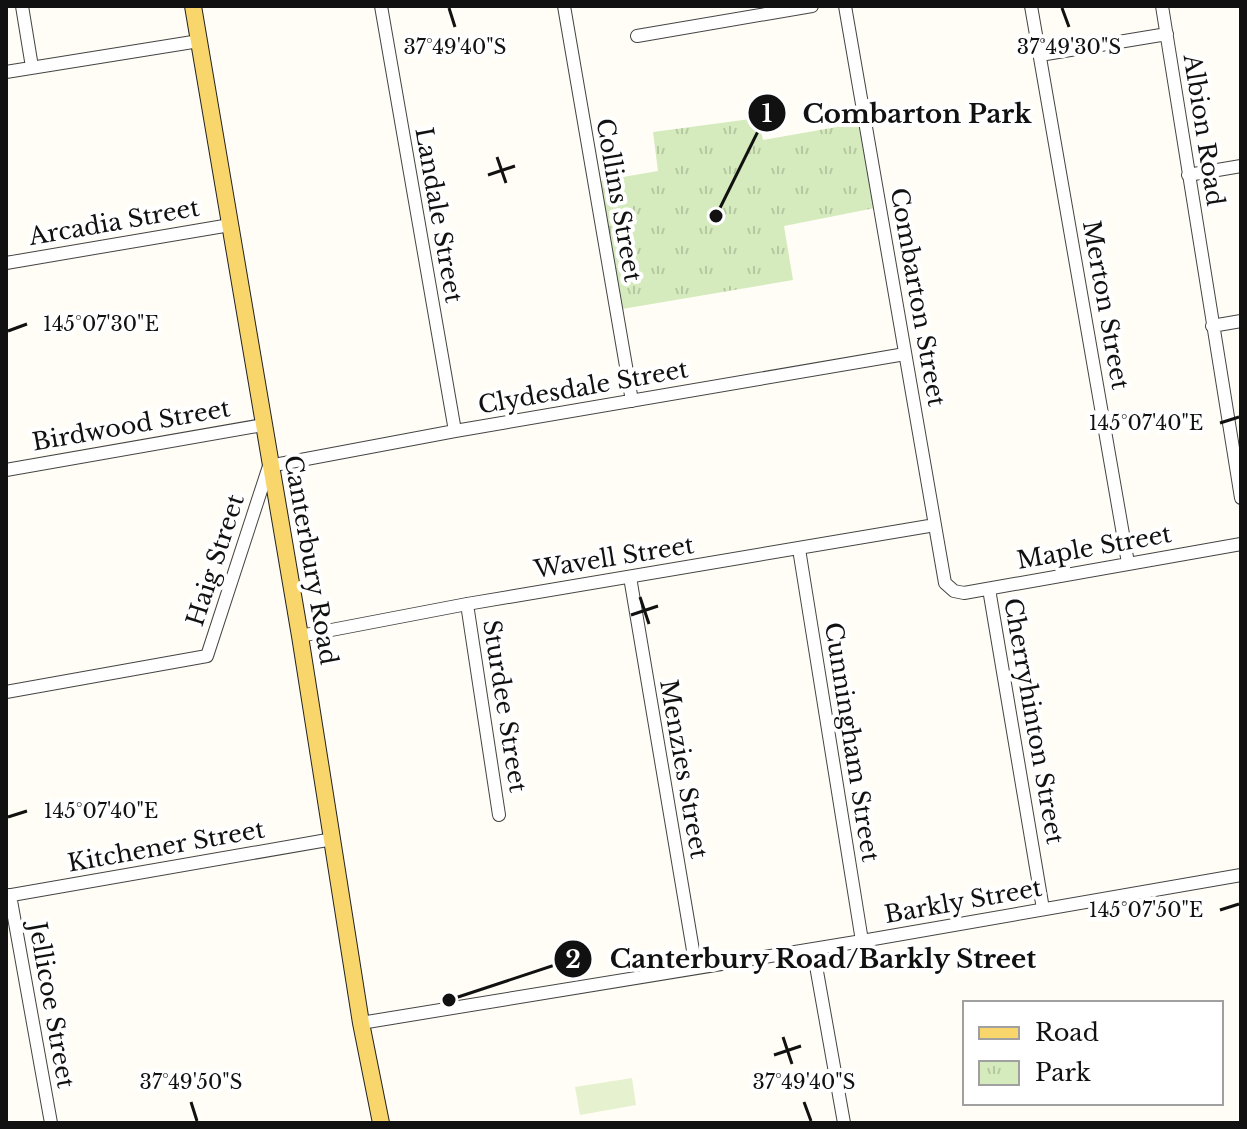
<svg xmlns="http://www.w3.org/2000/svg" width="1247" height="1129" viewBox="0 0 1247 1129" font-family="'Libre Baskerville',serif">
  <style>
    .park { fill: url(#park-tufts) }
    .pitch { fill: #e6f2cf }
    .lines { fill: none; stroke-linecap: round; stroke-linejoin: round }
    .minor-casing { stroke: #444; stroke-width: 14 }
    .major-casing { stroke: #222; stroke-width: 18 }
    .minor { stroke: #fff; stroke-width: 12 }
    .major { stroke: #f9d66b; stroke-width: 16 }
    .ticks { fill: none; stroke: #111; stroke-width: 3 }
    .labels { text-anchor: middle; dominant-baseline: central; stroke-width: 8; stroke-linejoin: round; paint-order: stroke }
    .street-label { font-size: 24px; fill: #111; stroke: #fff }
    .ticks-label { font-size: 20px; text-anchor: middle; fill: #111; stroke: #fff; stroke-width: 8; stroke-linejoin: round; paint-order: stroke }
    .leader { fill: none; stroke: #111; stroke-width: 3 }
    .callout-dot { fill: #111; stroke: #fff; stroke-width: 3 }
    .mark-label { font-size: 24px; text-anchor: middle; font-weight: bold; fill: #fff }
    .callout-label { font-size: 26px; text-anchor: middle; font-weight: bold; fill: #111; stroke: #fff; stroke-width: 8; stroke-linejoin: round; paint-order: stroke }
  </style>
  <defs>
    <pattern id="park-tufts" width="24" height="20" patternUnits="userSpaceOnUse" patternTransform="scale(2)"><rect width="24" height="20" fill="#d5ebbd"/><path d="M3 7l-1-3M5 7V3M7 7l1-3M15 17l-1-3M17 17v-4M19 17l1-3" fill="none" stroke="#b6c8a1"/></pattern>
  </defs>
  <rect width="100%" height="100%" fill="#fffdf5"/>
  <path class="park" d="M 758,118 L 763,140 L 865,122 L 880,207 L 784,226 L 793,280 L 616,310 L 594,182 L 658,171 L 653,132 Z"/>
  <path class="pitch" d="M 632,1078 L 636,1105 L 580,1115 L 575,1087 Z"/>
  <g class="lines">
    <g class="minor-casing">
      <path id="minor" d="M 22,6 L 32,67
        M 381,6 L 455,431
        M 564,6 L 632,401
        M 845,6 L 945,583 L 954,591 L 964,593 L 1241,544
        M 1031,6 L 1128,563
        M 1162,6 L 1241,498
        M 637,36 L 812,6
        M 1040,55 L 1167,34
        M 6,72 L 199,41
        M 1188,175 L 1241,166
        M 6,263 L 230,225
        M 1212,326 L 1241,321
        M 6,470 L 263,425
        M 799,549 L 862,941
        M 630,577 L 696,968
        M 989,589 L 1043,909
        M 467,604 L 499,815
        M 300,636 L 467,604 L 935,525
        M 6,692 L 207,656 L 269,466 L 455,431 L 905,354
        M 10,895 L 51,1123
        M 6,896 L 333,839
        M 813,949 L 844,1123
        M 361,1023 L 862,941 L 1241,875"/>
    </g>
    <g class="major-casing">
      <path id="major" d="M 193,6 L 300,636 L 361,1023 L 381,1123"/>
    </g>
    <use href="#minor" class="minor"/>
    <use href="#major" class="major"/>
  </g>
  <path class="ticks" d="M 449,8 L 455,27M 1062,8 L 1069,27M 497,157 L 506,183M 488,175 L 515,166M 8,331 L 27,324M 1220,423 L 1239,417M 640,597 L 649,624M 631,615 L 658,606M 8,817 L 27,811M 1220,910 L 1239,904M 783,1037 L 792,1064M 774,1055 L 801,1046M 191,1102 L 197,1121M 804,1102 L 811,1121"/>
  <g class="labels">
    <g class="street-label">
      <text transform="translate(1204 130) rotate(81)">Albion Road</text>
      <text transform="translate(619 200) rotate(80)">Collins Street</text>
      <text transform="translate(439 215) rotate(80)">Landale Street</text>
      <text transform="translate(114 222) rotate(-10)">Arcadia Street</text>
      <text transform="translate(918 297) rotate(80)">Combarton Street</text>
      <text transform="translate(1106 305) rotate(80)">Merton Street</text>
      <text transform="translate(583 387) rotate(-10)">Clydesdale Street</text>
      <text transform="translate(131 425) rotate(-10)">Birdwood Street</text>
      <text transform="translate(1094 547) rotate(-10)">Maple Street</text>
      <text transform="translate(614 557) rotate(-9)">Wavell Street</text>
      <text transform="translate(215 560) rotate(-72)">Haig Street</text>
      <text transform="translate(311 560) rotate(80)">Canterbury Road</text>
      <text transform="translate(505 706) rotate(81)">Sturdee Street</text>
      <text transform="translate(1034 721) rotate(80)">Cherryhinton Street</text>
      <text transform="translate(852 742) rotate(81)">Cunningham Street</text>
      <text transform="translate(684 769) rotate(80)">Menzies Street</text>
      <text transform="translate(166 846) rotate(-10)">Kitchener Street</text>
      <text transform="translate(963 901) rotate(-10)">Barkly Street</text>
      <text transform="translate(52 1005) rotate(80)">Jellicoe Street</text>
    </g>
  </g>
  <g class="ticks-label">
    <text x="455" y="54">37°49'40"S</text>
    <text x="1069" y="54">37°49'30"S</text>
    <text x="101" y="331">145°07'30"E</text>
    <text x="1146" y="430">145°07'40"E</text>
    <text x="101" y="818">145°07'40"E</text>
    <text x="1146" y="917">145°07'50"E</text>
    <text x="191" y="1089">37°49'50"S</text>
    <text x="804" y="1089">37°49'40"S</text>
  </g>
  <path class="leader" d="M716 216L767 113M449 1000L573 959"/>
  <g class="callout-dot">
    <circle cx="716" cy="216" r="8"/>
    <circle cx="449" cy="1000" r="8"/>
    <circle cx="767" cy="113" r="20"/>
    <circle cx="573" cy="959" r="20"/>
  </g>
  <g class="mark-label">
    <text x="767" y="122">1</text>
    <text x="573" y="968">2</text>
  </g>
  <g class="callout-label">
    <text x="917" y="123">Combarton Park</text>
    <text x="823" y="968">Canterbury Road/Barkly Street</text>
  </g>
  <rect width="1247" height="1129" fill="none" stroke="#111111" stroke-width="16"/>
  <rect x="963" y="1001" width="260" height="104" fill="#ffffff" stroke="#a0a0a0" stroke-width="2"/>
  <rect x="979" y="1027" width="40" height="12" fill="#f9d66b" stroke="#a0a0a0" stroke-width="2"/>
  <text x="1035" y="1041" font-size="24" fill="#111111">Road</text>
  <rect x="979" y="1061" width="40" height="24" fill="url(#park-tufts)" stroke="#a0a0a0" stroke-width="2"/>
  <text x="1035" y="1081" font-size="24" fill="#111111">Park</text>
</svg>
